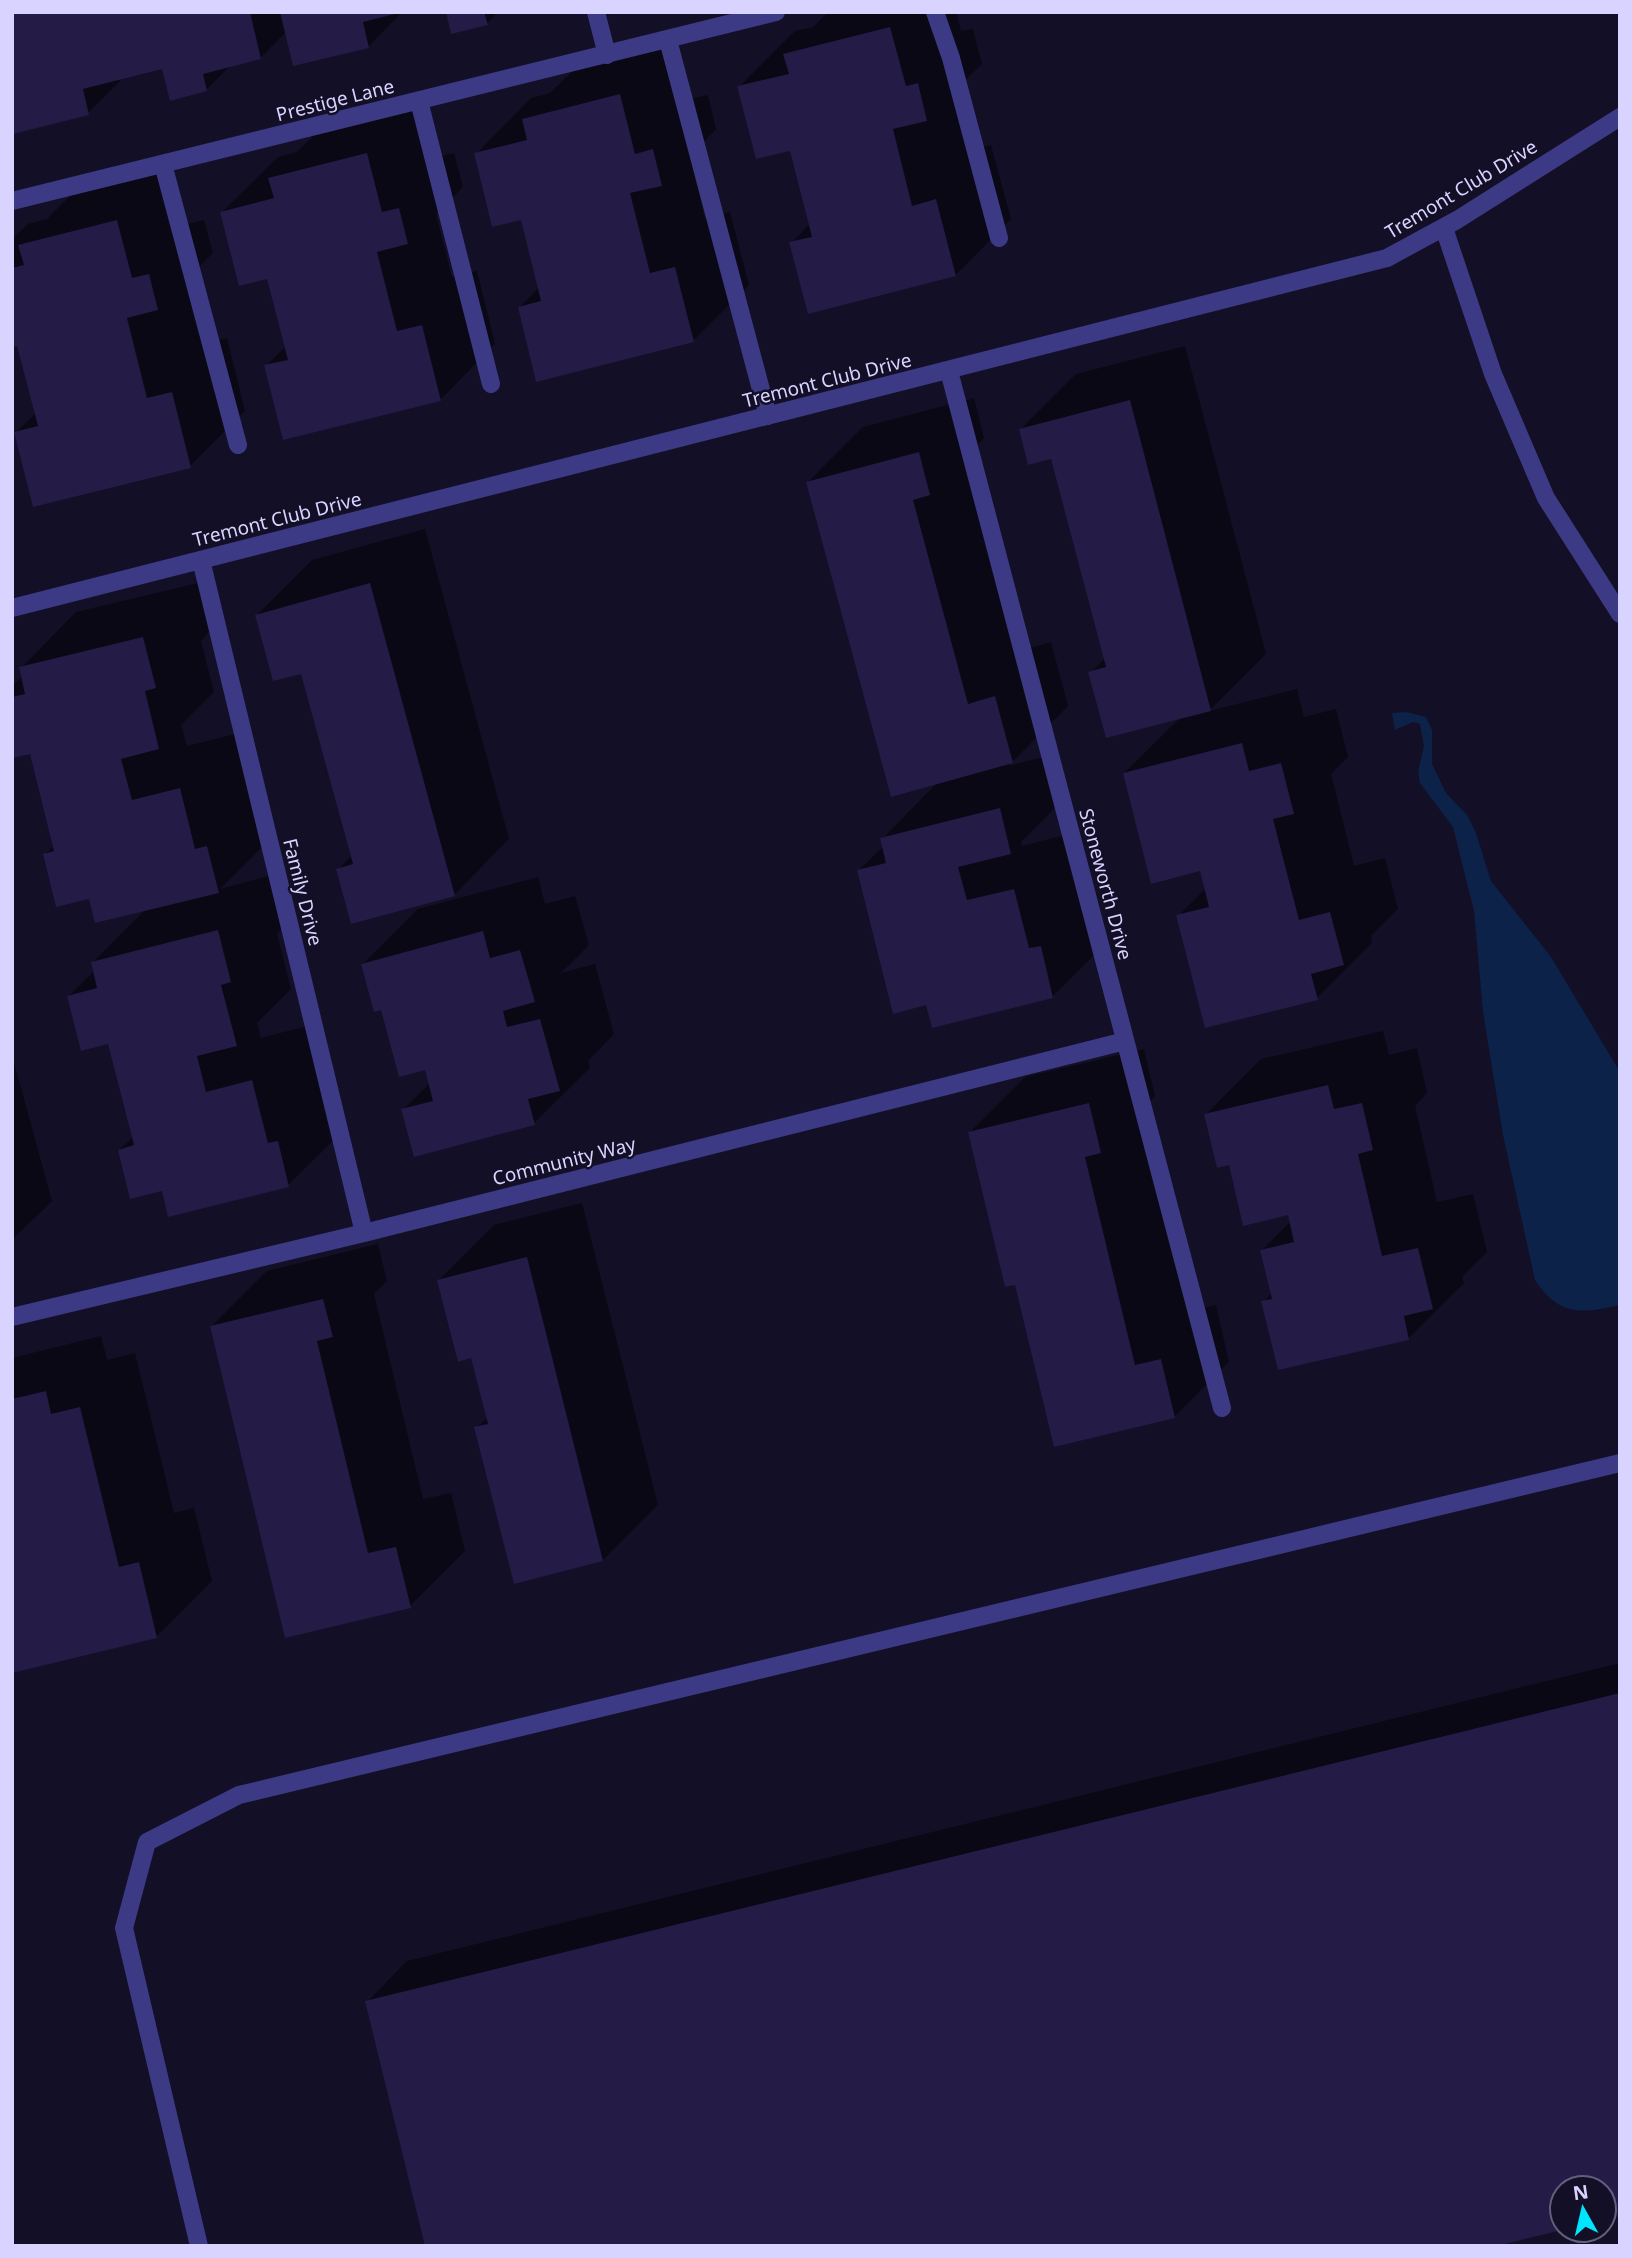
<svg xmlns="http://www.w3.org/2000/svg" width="1632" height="2258" viewBox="0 0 1632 2258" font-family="'Noto Sans',sans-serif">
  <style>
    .water { fill: #0c2248 }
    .shadow { fill: #0007 }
    .building { fill: #241b47 }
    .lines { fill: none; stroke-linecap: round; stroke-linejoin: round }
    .lane { stroke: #3d3a85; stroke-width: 18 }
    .street { stroke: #3d3a85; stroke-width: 18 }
    .labels { text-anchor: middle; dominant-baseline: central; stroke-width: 5; stroke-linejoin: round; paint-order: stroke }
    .street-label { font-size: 19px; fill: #d9d4ff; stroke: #130f26 }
  </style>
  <rect width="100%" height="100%" fill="#130f26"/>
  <path class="water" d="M 1406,712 L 1426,717 L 1432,730 L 1432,764 L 1446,793 L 1467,815 L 1476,833 L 1491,881 L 1551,957 L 1620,1072 L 1620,1305 C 1580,1314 1559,1316 1535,1280 L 1503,1135 L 1483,1012 L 1474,911 L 1453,827 L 1420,783 L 1418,771 L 1424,746 L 1420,724 L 1413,722 L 1395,730 L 1392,713 Z"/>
  <path class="shadow" d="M 12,12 L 402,12 L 369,46 L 295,64 L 287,31 L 261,57 L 231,65 L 206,90 L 164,67 L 124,77 L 88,113 L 14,131 Z
    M 448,12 L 498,12 L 487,23 Z
    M 828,12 L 956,12 L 961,31 L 973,29 L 982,64 L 952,93 L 967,151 L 991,145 L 1011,219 L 956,275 L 791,243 L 810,224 L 791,148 L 739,87 L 795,31 L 813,27 Z
    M 675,40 L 690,99 L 708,95 L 716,129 L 690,156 L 705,219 L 730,212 L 749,285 L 693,341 L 520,307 L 539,287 L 522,218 L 476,154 L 531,98 L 550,93 L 579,65 Z
    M 422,99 L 437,157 L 454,153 L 463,187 L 436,214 L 452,277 L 477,271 L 495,344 L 440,400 L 266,366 L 286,346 L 268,277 L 222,212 L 278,157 L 297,152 L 326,123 Z
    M 172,166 L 187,224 L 204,220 L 213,253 L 186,280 L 202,344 L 227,338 L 245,411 L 190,466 L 16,432 L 36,413 L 18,344 L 12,345 L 12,239 L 28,224 L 47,219 L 76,190 Z
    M 1185,346 L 1266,654 L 1209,711 L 1297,689 L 1304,717 L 1336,709 L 1348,757 L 1331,774 L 1354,866 L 1385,858 L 1398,909 L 1371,936 L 1372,943 L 1317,998 L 1178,916 L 1206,888 L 1201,869 L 1124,773 L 1181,717 L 1090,673 L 1105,658 L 1053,456 L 1021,429 L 1076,374 Z
    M 974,398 L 984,438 L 970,453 L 1023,650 L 1051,642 L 1068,706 L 1008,766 L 1055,754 L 1066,797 L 1021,842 L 1022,846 L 1069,834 L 1084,894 L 1096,892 L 1108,941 L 1052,997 L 928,1003 L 859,870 L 884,846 L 882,839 L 938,782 L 808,482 L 863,427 Z
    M 425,529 L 509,839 L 454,895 L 338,870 L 352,855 L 302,672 L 257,615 L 312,560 Z
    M 198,583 L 210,631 L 201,641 L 214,692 L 181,725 L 187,746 L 235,734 L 273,836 L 220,889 L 273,875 L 286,925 L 277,934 L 291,989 L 257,1023 L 261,1038 L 307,1026 L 344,1130 L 288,1185 L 163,1189 L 119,1150 L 133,1137 L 109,1042 L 69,996 L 95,970 L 93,962 L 146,909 L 90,897 L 45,855 L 54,845 L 32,752 L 12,756 L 12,686 L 23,676 L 21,668 L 76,612 Z
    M 538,877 L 545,904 L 575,896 L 589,945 L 561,973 L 595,964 L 614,1034 L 588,1061 L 590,1068 L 534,1123 L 403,1110 L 430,1083 L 426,1068 L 382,1008 L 363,964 L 418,909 Z
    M 1383,1031 L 1389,1055 L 1417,1048 L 1427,1093 L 1415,1106 L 1437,1202 L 1473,1194 L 1487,1252 L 1462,1277 L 1464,1283 L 1409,1338 L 1263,1302 L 1272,1293 L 1262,1250 L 1291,1221 L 1289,1213 L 1230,1162 L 1206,1114 L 1261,1059 Z
    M 1144,1049 L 1155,1096 L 1142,1110 L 1190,1311 L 1216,1305 L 1229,1362 L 1174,1417 L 1016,1283 L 970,1132 L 1025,1077 Z
    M 12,1055 L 52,1201 L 12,1240 Z
    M 582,1203 L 658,1505 L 603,1560 L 476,1428 L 488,1417 L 472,1356 L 439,1280 L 494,1225 Z
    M 378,1244 L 387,1281 L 374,1294 L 423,1499 L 451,1493 L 465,1551 L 410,1606 L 287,1636 L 212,1326 L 267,1271 Z
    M 101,1336 L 107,1360 L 135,1353 L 174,1513 L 194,1508 L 212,1581 L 157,1636 L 12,1671 L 12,1358 Z
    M 1620,1663 L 1620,2214 L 1604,2218 L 1604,2188 L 1562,2188 L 1562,2228 L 367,2002 L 407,1961 Z"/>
  <path class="building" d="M 12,12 L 250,12 L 261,59 L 203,74 L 207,91 L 170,101 L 162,69 L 83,89 L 89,115 L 13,134 Z
    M 280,12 L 399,12 L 399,13 L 363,22 L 369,48 L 293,66 Z
    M 446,12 L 484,12 L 488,25 L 451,34 Z
    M 890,27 L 906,86 L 918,83 L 927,121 L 893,129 L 912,206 L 936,199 L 956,276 L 808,314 L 789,242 L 812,237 L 790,151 L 756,159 L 737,86 L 789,74 L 783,54 Z
    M 620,94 L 635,154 L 653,149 L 662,186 L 630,193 L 650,273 L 675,267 L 694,342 L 536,382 L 518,307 L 541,301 L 521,220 L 492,227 L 474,153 L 527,140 L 522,119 Z
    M 367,153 L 382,212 L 399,208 L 408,244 L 377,252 L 397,331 L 422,325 L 441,401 L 283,440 L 264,365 L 288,360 L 267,279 L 239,286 L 220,212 L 274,198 L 268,178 Z
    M 117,220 L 132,278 L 149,274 L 158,310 L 127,318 L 147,398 L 172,392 L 191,468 L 33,507 L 14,432 L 38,426 L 17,346 L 12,347 L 12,268 L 24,265 L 18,245 Z
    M 1130,400 L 1211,711 L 1106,738 L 1088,672 L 1106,667 L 1051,459 L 1028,465 L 1019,429 Z
    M 919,452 L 930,495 L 913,500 L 968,704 L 995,696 L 1013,763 L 891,797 L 806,482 Z
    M 370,583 L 455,896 L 351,924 L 336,869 L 353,864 L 301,674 L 273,681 L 255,615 Z
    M 143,637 L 156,688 L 145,691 L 159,749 L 121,759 L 132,800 L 180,788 L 195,849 L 207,846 L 219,893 L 95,923 L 89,899 L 56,907 L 43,854 L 54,851 L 30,754 L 12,758 L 12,697 L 25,694 L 19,667 Z
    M 1242,743 L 1249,771 L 1281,763 L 1294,814 L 1273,819 L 1299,920 L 1330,912 L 1344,965 L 1311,974 L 1318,1000 L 1205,1028 L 1176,915 L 1209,907 L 1200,871 L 1151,884 L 1123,773 Z
    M 1000,808 L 1011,854 L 958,867 L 967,900 L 1014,889 L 1029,948 L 1041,946 L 1053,998 L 932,1028 L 926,1005 L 893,1014 L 857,870 L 886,863 L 880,838 Z
    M 218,930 L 231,982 L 221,985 L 237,1046 L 197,1056 L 206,1092 L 252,1080 L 268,1143 L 278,1141 L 289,1187 L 168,1217 L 162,1191 L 130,1199 L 118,1150 L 134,1145 L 108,1044 L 81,1051 L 67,996 L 97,988 L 91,962 Z
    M 483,931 L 490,958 L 520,950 L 535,1002 L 503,1011 L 507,1027 L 540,1019 L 560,1091 L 528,1099 L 535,1125 L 414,1157 L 401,1109 L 433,1101 L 425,1070 L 399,1077 L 381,1010 L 374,1012 L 361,964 Z
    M 1328,1085 L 1334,1109 L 1362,1103 L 1373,1150 L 1358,1154 L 1382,1256 L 1418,1248 L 1433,1309 L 1404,1316 L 1409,1340 L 1278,1370 L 1261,1301 L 1272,1299 L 1260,1250 L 1294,1242 L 1288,1215 L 1243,1226 L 1229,1165 L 1217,1168 L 1204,1114 Z
    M 1089,1103 L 1101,1153 L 1085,1157 L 1135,1365 L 1161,1359 L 1175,1418 L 1054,1447 L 1015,1285 L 1005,1287 L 968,1132 Z
    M 527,1257 L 603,1561 L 514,1584 L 474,1427 L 488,1424 L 471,1358 L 458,1362 L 437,1280 Z
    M 323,1299 L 333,1337 L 317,1341 L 368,1553 L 396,1547 L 411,1608 L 285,1638 L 210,1326 Z
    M 46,1391 L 51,1414 L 80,1407 L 119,1567 L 139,1562 L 157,1638 L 12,1673 L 12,1399 Z
    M 1620,1693 L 1620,2216 L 1604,2219 L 1604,2188 L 1562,2188 L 1562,2230 L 1497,2246 L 425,2246 L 365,2001 Z"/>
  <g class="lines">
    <path class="lane" d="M 935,12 L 951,58 L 999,238
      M 419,101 L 491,384
      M 163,164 L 238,445
      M 1444,228 L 1493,374 L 1546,498 L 1620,614
      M 199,2246 L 124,1928 L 147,1842 L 239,1795 L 1620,1463"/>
    <path class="street" d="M 596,12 L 607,55
      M 668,40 L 768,416
      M 12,201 L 776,12
      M 949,371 L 1222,1408
      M 201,560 L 364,1233
      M 12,608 L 1387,258 L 1457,220 L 1620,117
      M 12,1317 L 364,1233 L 1125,1041"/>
  </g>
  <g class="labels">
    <g class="street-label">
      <text transform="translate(335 100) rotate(-14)">Prestige Lane</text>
      <text transform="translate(1461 189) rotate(-31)">Tremont Club Drive</text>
      <text transform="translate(827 380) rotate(-14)">Tremont Club Drive</text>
      <text transform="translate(277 519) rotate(-14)">Tremont Club Drive</text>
      <text transform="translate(1106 884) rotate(75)">Stoneworth Drive</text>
      <text transform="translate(303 892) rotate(76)">Family Drive</text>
      <text transform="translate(564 1161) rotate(-14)">Community Way</text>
    </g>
  </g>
  <rect width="1632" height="2258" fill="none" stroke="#d9d4ff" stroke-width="28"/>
  <g transform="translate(1583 2209) rotate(352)"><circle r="33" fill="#130f26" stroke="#625e7d" stroke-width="2"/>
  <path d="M0-5L12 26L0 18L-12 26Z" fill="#00e5ff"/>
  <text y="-10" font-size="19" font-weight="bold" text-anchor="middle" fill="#d9d4ff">N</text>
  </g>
</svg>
